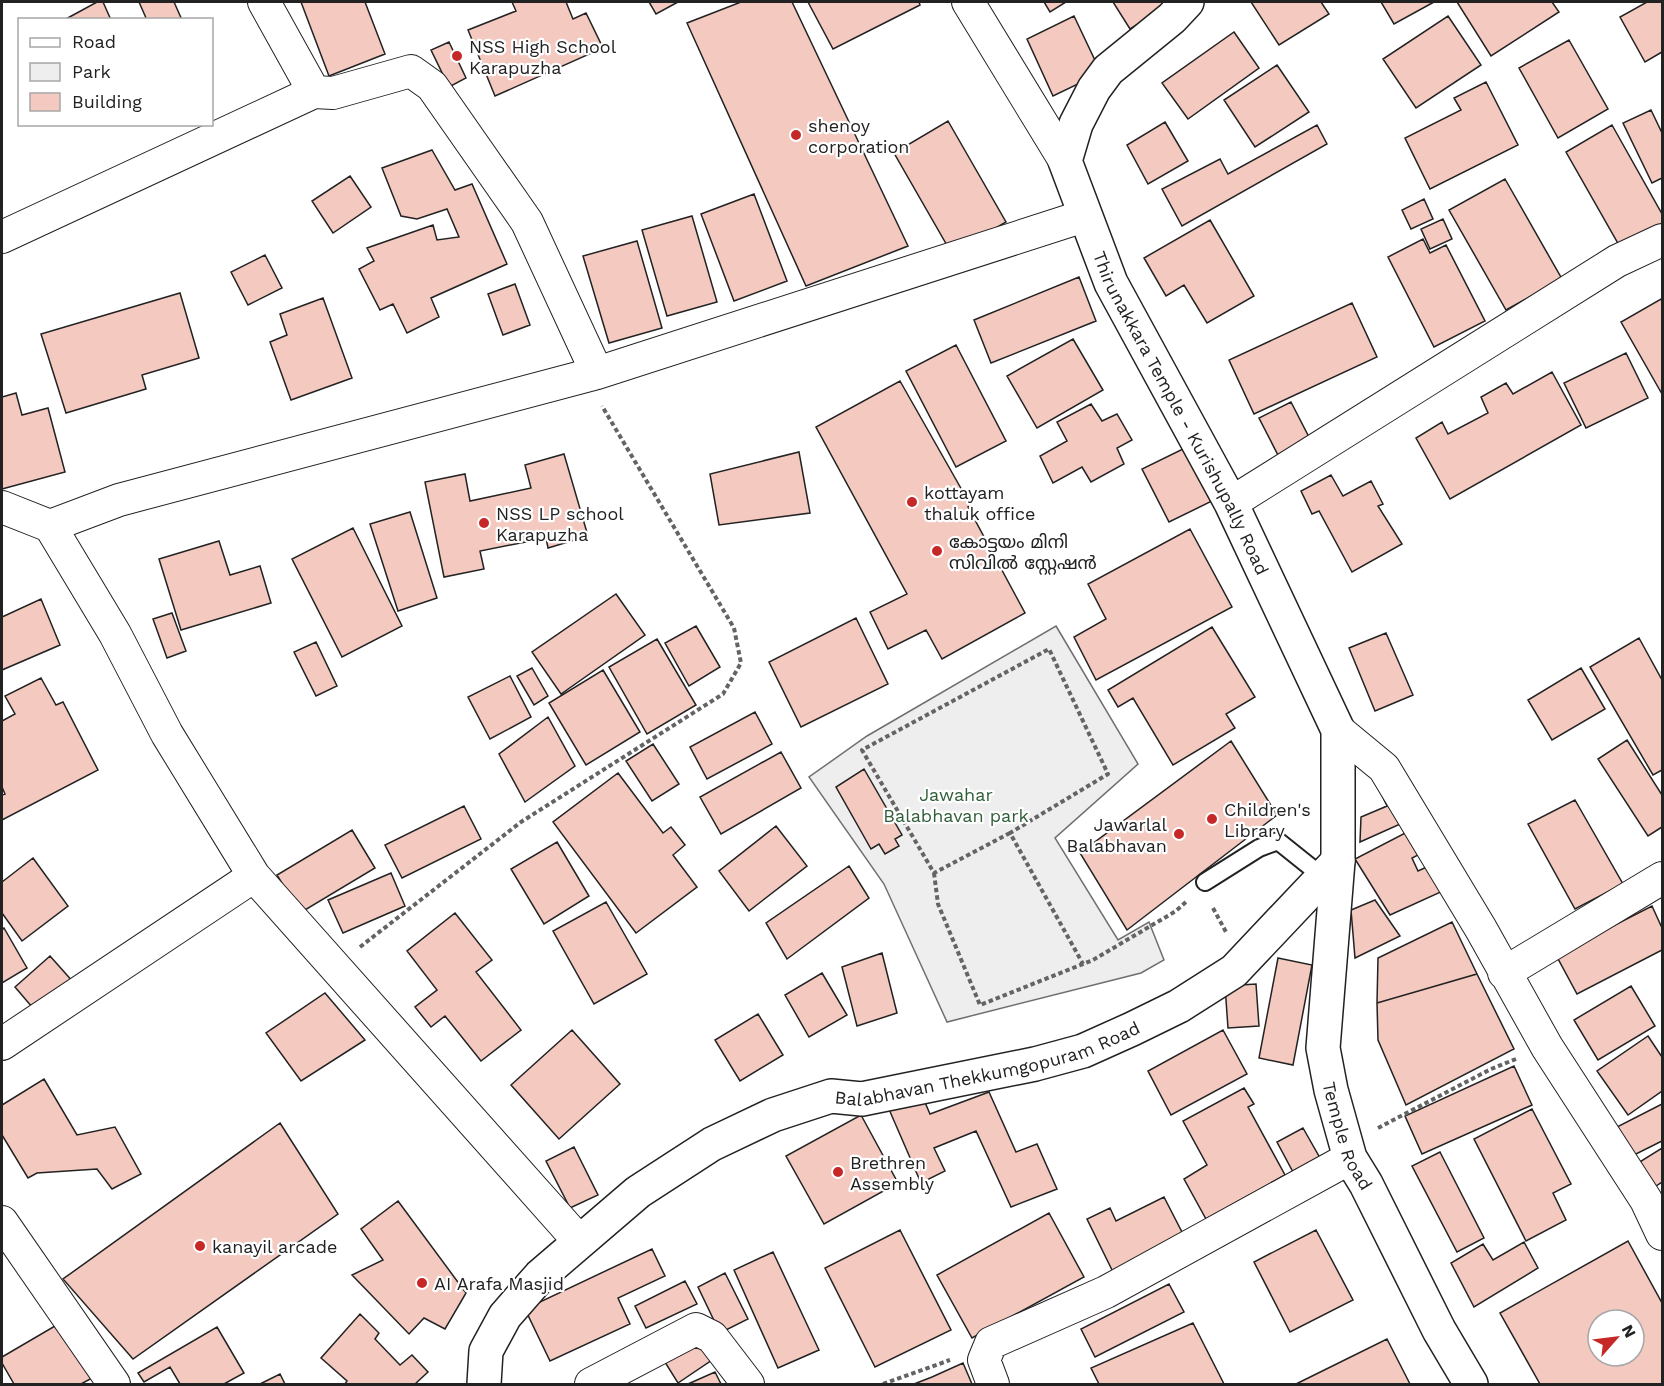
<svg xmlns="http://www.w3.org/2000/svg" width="1664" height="1386" viewBox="0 0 1664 1386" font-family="'Work Sans','Noto Sans Malayalam',sans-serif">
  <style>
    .green { fill: #eee; stroke: #6f6f6f; stroke-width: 1.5 }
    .building { fill: #f3c9c0; stroke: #222; stroke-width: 1.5; fill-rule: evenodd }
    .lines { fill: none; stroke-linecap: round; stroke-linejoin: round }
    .service-casing { stroke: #222; stroke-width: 20 }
    .minor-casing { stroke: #222; stroke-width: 34 }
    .secondary-casing { stroke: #222; stroke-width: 36 }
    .path { stroke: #646464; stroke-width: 4; stroke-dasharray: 4.5 3; stroke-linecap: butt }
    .service { stroke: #fff; stroke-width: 16 }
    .minor { stroke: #fff; stroke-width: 32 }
    .secondary { stroke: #fff; stroke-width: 33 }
    .poi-dot { fill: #c62828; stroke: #fff; stroke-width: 2 }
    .labels { text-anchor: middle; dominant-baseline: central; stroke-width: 4.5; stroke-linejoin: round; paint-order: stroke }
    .poi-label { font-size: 18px; fill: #222; stroke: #fff; text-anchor: start }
    .street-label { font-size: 18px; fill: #222; stroke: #fff }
    .park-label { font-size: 18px; fill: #2f5e38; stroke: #fff }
  </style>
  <rect width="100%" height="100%" fill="#fff"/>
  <path class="green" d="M 1056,626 L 1138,764 L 1055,838 L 1118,940 L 1149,922 L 1164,960 L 1141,973 L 947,1022 L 884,884 L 809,777 L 867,736 Z"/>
  <path class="building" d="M 97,2 L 103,2 L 111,20 L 64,20 Z
    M 139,2 L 174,2 L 182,20 L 143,20 L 146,18 Z
    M 301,2 L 365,2 L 385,54 L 329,76 Z
    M 512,2 L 566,2 L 573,19 L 586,13 L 603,48 L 495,96 L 468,30 L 516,11 Z
    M 649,2 L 678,2 L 656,14 Z
    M 741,2 L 792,2 L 908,246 L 806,286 L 687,23 Z
    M 808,2 L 919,2 L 920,5 L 833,49 Z
    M 1044,2 L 1066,2 L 1050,12 Z
    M 1113,2 L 1163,2 L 1166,7 L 1130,29 Z
    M 1251,2 L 1321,2 L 1329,14 L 1279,45 Z
    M 1381,2 L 1434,2 L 1394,24 Z
    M 1457,2 L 1552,2 L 1559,12 L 1491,56 Z
    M 1647,2 L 1662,2 L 1662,52 L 1645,62 L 1620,17 Z
    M 1074,16 L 1101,73 L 1053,96 L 1027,39 Z
    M 1448,16 L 1481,65 L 1416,108 L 1383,59 Z
    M 1234,32 L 1259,68 L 1188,119 L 1162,83 Z
    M 1569,40 L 1608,109 L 1558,138 L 1519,68 Z
    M 449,42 L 466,78 L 449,87 L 431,50 Z
    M 1277,65 L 1309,112 L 1255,147 L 1224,100 Z
    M 1486,82 L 1518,145 L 1430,189 L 1405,138 L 1461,110 L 1454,98 Z
    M 1651,110 L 1662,133 L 1662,178 L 1652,183 L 1623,123 Z
    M 948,121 L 1006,222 L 952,254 L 894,153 Z
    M 1165,122 L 1188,161 L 1148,184 L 1127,145 Z
    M 1317,125 L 1327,144 L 1182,226 L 1162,189 L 1220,159 L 1228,174 Z
    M 1612,125 L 1662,214 L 1662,241 L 1628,261 L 1566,152 Z
    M 432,150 L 455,190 L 472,184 L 507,264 L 431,298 L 439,317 L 407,333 L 393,304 L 380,310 L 359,269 L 374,261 L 367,248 L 433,225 L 437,240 L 459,237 L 447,209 L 417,219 L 401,216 L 382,168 Z
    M 350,176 L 371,207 L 333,233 L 312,201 Z
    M 1505,179 L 1562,279 L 1506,310 L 1449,210 Z
    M 754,194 L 787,281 L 734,301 L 701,214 Z
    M 1424,199 L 1433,219 L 1411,229 L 1402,210 Z
    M 692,216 L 717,302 L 667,316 L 642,230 Z
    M 1443,219 L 1452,239 L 1430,249 L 1421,229 Z
    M 1210,220 L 1254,296 L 1207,323 L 1184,285 L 1166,296 L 1144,258 Z
    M 1423,239 L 1430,253 L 1446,245 L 1485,321 L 1434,347 L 1388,257 Z
    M 637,241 L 662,328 L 609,343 L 583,256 Z
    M 265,255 L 282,288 L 248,305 L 231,272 Z
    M 1079,277 L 1096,321 L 991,363 L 974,320 Z
    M 515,284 L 530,325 L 503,335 L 488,294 Z
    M 180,293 L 199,358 L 142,375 L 146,389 L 66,413 L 41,334 Z
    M 323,298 L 352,378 L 291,400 L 270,342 L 287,335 L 280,314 Z
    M 1661,299 L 1662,301 L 1662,394 L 1621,322 Z
    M 1352,303 L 1377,357 L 1254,414 L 1229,360 Z
    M 1073,339 L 1103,390 L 1037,428 L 1007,376 Z
    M 956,345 L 1006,441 L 956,467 L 906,371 Z
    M 1626,353 L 1648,398 L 1586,428 L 1564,383 Z
    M 1552,372 L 1581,425 L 1450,499 L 1416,438 L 1442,422 L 1448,434 L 1488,413 L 1481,397 L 1506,383 L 1513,394 Z
    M 900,381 L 971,506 L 968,507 L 1025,613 L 942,659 L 926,630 L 888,649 L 870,612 L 907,594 L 816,427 Z
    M 16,393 L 22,415 L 48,408 L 65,472 L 2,489 L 2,397 Z
    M 1291,402 L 1313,445 L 1281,461 L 1259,418 Z
    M 1091,404 L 1102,421 L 1117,414 L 1132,440 L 1117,448 L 1124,464 L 1091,482 L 1082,467 L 1053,483 L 1040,456 L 1067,441 L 1057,422 Z
    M 1187,447 L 1214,500 L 1169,522 L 1142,469 Z
    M 799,452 L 810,513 L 719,525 L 710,474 Z
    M 564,454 L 588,536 L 548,548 L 546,538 L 480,551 L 484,569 L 444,577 L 425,482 L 465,474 L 470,501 L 531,488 L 525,465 Z
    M 1331,475 L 1343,496 L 1371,481 L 1383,504 L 1378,506 L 1402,544 L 1352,572 L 1319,511 L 1312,514 L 1301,491 Z
    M 410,512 L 437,598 L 398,611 L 370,524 Z
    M 353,528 L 402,626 L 342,657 L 292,559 Z
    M 1190,529 L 1232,607 L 1096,680 L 1074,637 L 1106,619 L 1088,584 Z
    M 219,541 L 230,575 L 260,566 L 271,603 L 181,630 L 159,559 Z
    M 616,594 L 645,635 L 561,694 L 532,652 Z
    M 41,599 L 60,645 L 2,670 L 2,617 Z
    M 172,613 L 186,651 L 167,658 L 153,619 Z
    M 856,618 L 888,684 L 801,727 L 769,662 Z
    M 696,626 L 720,667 L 689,686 L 665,643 Z
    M 1212,627 L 1255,697 L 1226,714 L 1235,728 L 1173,765 L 1133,698 L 1118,707 L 1108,690 Z
    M 1386,633 L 1413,695 L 1375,711 L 1349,648 Z
    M 1639,638 L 1662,680 L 1662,770 L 1653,775 L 1590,667 Z
    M 657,639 L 696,705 L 647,734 L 609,667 Z
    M 316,642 L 337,686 L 316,696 L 294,652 Z
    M 532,668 L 548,696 L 534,705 L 517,676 Z
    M 1581,668 L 1605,709 L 1552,740 L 1528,700 Z
    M 603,670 L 640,732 L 586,765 L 549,703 Z
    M 510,676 L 531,717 L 490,739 L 468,697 Z
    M 41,678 L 56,705 L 63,702 L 98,770 L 2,820 L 2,795 L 5,794 L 2,787 L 2,721 L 15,714 L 5,696 Z
    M 755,712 L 772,744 L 707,779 L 690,747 Z
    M 548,717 L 575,766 L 525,802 L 499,754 Z
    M 1627,740 L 1662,795 L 1662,827 L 1648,836 L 1598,759 Z
    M 1231,741 L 1277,815 L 1127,930 L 1080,853 Z
    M 653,744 L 679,784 L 652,801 L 626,761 Z
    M 781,752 L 801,788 L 721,834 L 700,797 Z
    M 864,769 L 902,835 L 895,839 L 899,846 L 885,854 L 879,844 L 871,849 L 836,787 Z
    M 618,773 L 663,833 L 671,827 L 685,845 L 673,855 L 697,887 L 636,933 L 553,822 Z
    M 1377,785 L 1407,821 L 1360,842 L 1361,817 L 1387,806 Z
    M 1575,800 L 1623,884 L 1575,909 L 1528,824 Z
    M 464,806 L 481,839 L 402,878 L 385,845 Z
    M 776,826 L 807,866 L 749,911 L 719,871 Z
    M 352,830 L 375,868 L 300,913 L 277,875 Z
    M 1411,830 L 1422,853 L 1412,858 L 1418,871 L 1431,865 L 1443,891 L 1390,915 L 1355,859 Z
    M 557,842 L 589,896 L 544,924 L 511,869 Z
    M 33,858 L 68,906 L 22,941 L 2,913 L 2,882 Z
    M 849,866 L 869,898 L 787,959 L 766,923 Z
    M 391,873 L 405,906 L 343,933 L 328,900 Z
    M 1375,900 L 1400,936 L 1355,958 L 1351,910 Z
    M 606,902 L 647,974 L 594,1004 L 553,931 Z
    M 1652,906 L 1662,928 L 1662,950 L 1577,994 L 1556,955 Z
    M 455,913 L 492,960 L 476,972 L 521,1030 L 481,1061 L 445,1016 L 431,1027 L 415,1007 L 437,990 L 407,951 Z
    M 1452,922 L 1477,974 L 1377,1003 L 1378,958 Z
    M 4,928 L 27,968 L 2,983 L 2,930 Z
    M 882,953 L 897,1013 L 857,1026 L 842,967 Z
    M 50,956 L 74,983 L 38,1014 L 15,987 Z
    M 1278,958 L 1312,965 L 1293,1065 L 1259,1058 Z
    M 822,973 L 847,1015 L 809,1037 L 785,995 Z
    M 1477,974 L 1514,1049 L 1406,1105 L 1378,1040 L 1377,1003 Z
    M 1256,984 L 1259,1026 L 1228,1028 L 1225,986 Z
    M 1631,986 L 1655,1026 L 1598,1060 L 1574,1020 Z
    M 325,993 L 365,1040 L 301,1081 L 266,1033 Z
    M 758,1014 L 783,1055 L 740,1081 L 715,1040 Z
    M 572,1030 L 620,1084 L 559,1139 L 511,1085 Z
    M 1223,1030 L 1247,1074 L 1171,1115 L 1148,1071 Z
    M 1648,1036 L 1662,1057 L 1662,1091 L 1628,1115 L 1597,1071 Z
    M 1514,1066 L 1532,1105 L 1422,1154 L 1405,1116 Z
    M 44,1079 L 77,1135 L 115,1127 L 141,1174 L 112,1189 L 97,1169 L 37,1173 L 28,1178 L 2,1135 L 2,1105 Z
    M 1244,1088 L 1254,1104 L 1248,1107 L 1285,1175 L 1206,1219 L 1184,1179 L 1207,1165 L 1183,1121 Z
    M 989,1092 L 1016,1152 L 1037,1144 L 1057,1189 L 1011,1207 L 976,1131 L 934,1148 L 945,1171 L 921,1183 L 888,1107 L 921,1093 L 930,1114 Z
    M 1662,1104 L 1662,1141 L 1628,1158 L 1613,1129 Z
    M 1532,1109 L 1571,1184 L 1553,1193 L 1566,1220 L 1526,1241 L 1474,1139 Z
    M 861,1115 L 898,1183 L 824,1224 L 786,1156 Z
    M 280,1123 L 338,1214 L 133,1359 L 63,1279 Z
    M 1303,1128 L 1320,1158 L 1293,1172 L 1277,1142 Z
    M 574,1147 L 598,1195 L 570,1208 L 546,1161 Z
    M 1662,1148 L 1662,1182 L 1653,1188 L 1638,1163 Z
    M 1440,1152 L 1484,1238 L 1457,1252 L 1412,1166 Z
    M 1164,1197 L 1185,1238 L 1113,1272 L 1087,1219 L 1110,1208 L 1116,1221 Z
    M 398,1201 L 466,1293 L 445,1329 L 424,1318 L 409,1334 L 352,1275 L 383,1260 L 361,1229 Z
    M 1049,1213 L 1084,1277 L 972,1338 L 937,1275 Z
    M 900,1230 L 951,1330 L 875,1367 L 825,1268 Z
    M 1316,1230 L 1353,1300 L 1290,1332 L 1254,1262 Z
    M 1628,1241 L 1662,1303 L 1662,1384 L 1540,1384 L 1500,1313 ZM 1598,1320 L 1634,1320 L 1634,1356 L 1598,1356 Z
    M 1524,1242 L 1538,1268 L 1474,1307 L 1451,1263 L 1483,1244 L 1493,1260 Z
    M 652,1249 L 665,1276 L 618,1298 L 630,1324 L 550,1361 L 525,1309 Z
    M 773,1252 L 819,1350 L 778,1368 L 734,1270 Z
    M 725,1273 L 748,1319 L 720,1333 L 698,1287 Z
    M 685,1281 L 697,1304 L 646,1328 L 635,1306 Z
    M 1169,1284 L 1184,1312 L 1095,1357 L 1081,1329 Z
    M 360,1314 L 379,1333 L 375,1339 L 400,1365 L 412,1355 L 428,1372 L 415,1384 L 345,1384 L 347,1381 L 321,1358 Z
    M 60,1323 L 94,1377 L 81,1384 L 14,1384 L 2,1363 L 2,1357 Z
    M 1193,1323 L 1224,1384 L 1099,1384 L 1091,1368 Z
    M 217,1327 L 244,1373 L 224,1384 L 180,1384 L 170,1367 L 144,1382 L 138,1373 Z
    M 697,1336 L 712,1360 L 678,1383 L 663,1359 Z
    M 1387,1339 L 1410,1384 L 1296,1384 Z
    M 963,1363 L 972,1384 L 914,1384 L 932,1377 Z
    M 715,1372 L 721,1384 L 688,1384 Z
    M 280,1374 L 285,1384 L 260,1384 Z"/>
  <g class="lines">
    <g class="service-casing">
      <path id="service" d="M 1205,882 L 1259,848 L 1278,841 L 1323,877"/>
    </g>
    <g class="minor-casing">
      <path id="minor" d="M 264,2 L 314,92
        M 968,2 L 1065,161
        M 2,237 L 314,92 L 333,93 L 411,71 L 432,86 L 527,222 L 597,373
        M 1231,503 L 1617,261 L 1662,240
        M 2,507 L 50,526 L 115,634 L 167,734 L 254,876 L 579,1241
        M 50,526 L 119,500 L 597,373 L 1084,216
        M 1338,730 L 1384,768 L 1481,929 L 1547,1047 L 1646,1200 L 1662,1234
        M 1504,973 L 1662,878
        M 2,1044 L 254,876
        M 2,1222 L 114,1384
        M 591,1384 L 696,1329 L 712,1337 L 748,1384
        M 993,1384 L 984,1360 L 991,1343 L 1106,1292 L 1350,1158"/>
    </g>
    <g class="secondary-casing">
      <g id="secondary">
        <path id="s1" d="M 1187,2 L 1172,18 L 1108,70 L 1094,89 L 1076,124 L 1065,161 L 1111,283 L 1231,503 L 1338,730 L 1338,861 L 1323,1048 L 1331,1090 L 1350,1158 L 1366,1184 L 1439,1330 L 1471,1384"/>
        <path id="s2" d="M 484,1384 L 486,1351 L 505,1316 L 540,1276 L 638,1192 L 712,1144 L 773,1115 L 831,1096 L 862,1099 L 1035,1064 L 1083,1051 L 1132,1029 L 1179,1006 L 1234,971 L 1338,861"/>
      </g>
    </g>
    <path class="path" d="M 1010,833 L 934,873 L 862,750 L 1049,649 L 1108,774 L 1010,833 L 1083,964
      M 934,873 L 938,904 L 980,1005 L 1093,960 L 1176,911 L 1187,901
      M 1213,908 L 1226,932
      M 360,947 L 521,822 L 723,694 L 741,663 L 734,628 L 602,406
      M 1378,1128 L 1491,1069 L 1516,1059
      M 883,1384 L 950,1360"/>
    <use href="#service" class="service"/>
    <use href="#minor" class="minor"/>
    <use href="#secondary" class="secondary"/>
  </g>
  <g class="poi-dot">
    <circle cx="457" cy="56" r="6"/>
    <circle cx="796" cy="135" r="6"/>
    <circle cx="912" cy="502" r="6"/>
    <circle cx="484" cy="523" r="6"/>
    <circle cx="937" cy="551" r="6"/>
    <circle cx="1212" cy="819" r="6"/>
    <circle cx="1179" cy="834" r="6"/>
    <circle cx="838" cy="1172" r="6"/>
    <circle cx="200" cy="1246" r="6"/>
    <circle cx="422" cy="1283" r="6"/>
  </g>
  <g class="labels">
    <g class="poi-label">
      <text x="469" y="46">NSS High School<tspan x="469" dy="21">Karapuzha</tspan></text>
      <text x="808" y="125">shenoy<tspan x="808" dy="21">corporation</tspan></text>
      <text x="924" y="492">kottayam<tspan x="924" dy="21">thaluk office</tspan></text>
      <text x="496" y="513">NSS LP school<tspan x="496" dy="21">Karapuzha</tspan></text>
      <text x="949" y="541">കോട്ടയം മിനി<tspan x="949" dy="21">സിവിൽ സ്റ്റേഷൻ</tspan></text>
      <text x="1224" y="809">Children's<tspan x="1224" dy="21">Library</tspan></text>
      <text x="1167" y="824" text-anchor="end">Jawarlal<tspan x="1167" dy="21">Balabhavan</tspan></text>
      <text x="850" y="1162">Brethren<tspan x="850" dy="21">Assembly</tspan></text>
      <text x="212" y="1246">kanayil arcade</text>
      <text x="434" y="1283">AI Arafa Masjid</text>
    </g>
    <g class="street-label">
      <text stroke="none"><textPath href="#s1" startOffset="484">Thirunakkara Temple - Kurishupally Road</textPath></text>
      <text stroke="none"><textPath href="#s2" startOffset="633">Balabhavan Thekkumgopuram Road</textPath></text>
      <text stroke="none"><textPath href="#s1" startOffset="1248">Temple Road</textPath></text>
    </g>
    <g class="park-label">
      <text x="956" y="794">Jawahar<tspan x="956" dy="21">Balabhavan park</tspan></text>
    </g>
  </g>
  <rect width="1664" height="1386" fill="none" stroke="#222222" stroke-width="6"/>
  <rect x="18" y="18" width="195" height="108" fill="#ffffff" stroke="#a7a7a7" stroke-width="1.5"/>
  <rect x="30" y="38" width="30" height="9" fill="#ffffff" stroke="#a7a7a7" stroke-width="1.5"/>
  <text x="72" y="48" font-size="18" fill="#222222">Road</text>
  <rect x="30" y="63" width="30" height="18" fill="#eeeeee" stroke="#a7a7a7" stroke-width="1.5"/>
  <text x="72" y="78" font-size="18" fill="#222222">Park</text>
  <rect x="30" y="93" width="30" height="18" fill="#f3c9c0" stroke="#a7a7a7" stroke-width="1.5"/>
  <text x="72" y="108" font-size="18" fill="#222222">Building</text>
  <g transform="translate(1616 1338) rotate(62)"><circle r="28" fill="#ffffff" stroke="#a7a7a7" stroke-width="1.5"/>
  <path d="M0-4.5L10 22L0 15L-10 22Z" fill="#c62828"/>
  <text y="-9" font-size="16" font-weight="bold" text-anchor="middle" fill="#222222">N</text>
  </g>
</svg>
